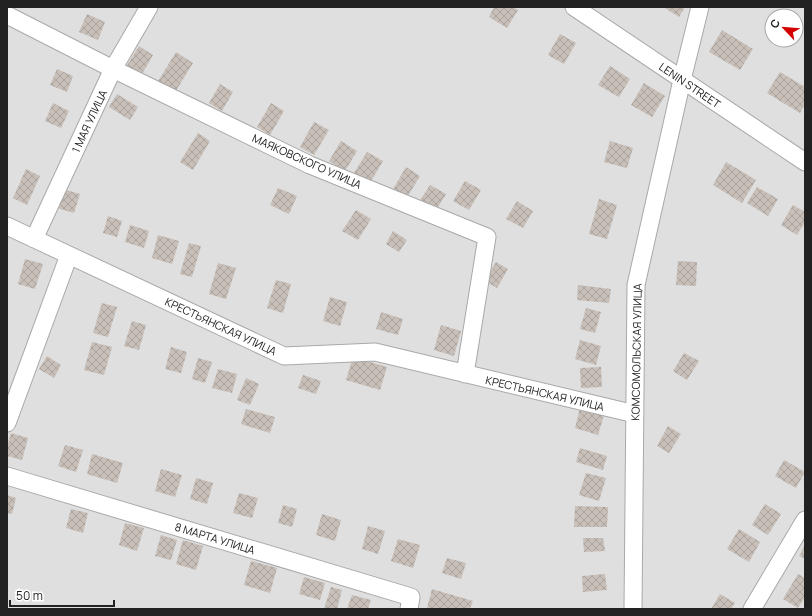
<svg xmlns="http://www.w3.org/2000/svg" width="812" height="616" viewBox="0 0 812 616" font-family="Manrope,sans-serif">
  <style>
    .residential { fill: #e0dfdf; fill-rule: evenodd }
    .building { fill: url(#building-cross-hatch) }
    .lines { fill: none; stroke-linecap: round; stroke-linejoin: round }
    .minor-casing { stroke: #a9a9a9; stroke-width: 19 }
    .minor { stroke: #fff; stroke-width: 17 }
    .labels { text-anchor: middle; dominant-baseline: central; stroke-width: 3; stroke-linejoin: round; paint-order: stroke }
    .street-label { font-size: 11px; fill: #222; stroke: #fff }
  </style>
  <defs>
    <pattern id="building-cross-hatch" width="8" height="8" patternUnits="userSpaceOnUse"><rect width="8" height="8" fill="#c7bfb8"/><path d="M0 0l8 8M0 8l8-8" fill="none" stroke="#aba49e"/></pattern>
  </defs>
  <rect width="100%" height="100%" fill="#f2efe9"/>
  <path class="residential" d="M 7,7 L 805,7 L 805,609 L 7,609 ZM 772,16 L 796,16 L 796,40 L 772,40 Z"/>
  <path class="building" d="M 494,7 L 513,7 L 518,10 L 507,28 L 489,17 Z
    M 663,7 L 685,7 L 679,17 Z
    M 87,14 L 105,22 L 98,40 L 79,32 Z
    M 722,30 L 753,49 L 740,70 L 709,52 Z
    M 560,34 L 576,43 L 564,64 L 548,55 Z
    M 139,46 L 153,55 L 141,76 L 126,67 Z
    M 176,52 L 193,63 L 174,94 L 157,83 Z
    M 610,66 L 630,79 L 619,97 L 598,85 Z
    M 57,69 L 73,76 L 67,92 L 50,85 Z
    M 780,72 L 805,87 L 805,104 L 800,113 L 767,93 Z
    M 644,83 L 665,96 L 652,117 L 631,105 Z
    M 220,84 L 233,92 L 222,111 L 209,103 Z
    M 117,94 L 138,107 L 130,120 L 109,107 Z
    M 53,103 L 69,111 L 61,128 L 45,121 Z
    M 271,103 L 284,111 L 270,135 L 257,127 Z
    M 314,122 L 329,130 L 314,155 L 300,147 Z
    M 198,133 L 210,141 L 193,170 L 180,162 Z
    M 341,141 L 357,151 L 345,171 L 329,161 Z
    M 610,141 L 633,148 L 627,168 L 604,162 Z
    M 367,152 L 383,161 L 370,183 L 354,173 Z
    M 726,162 L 756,180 L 742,203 L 713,185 Z
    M 406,167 L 420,176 L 406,199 L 392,191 Z
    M 26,169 L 40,176 L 27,205 L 13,198 Z
    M 465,181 L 481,190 L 469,210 L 453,201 Z
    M 430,185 L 446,194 L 435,212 L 419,202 Z
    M 757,187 L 778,199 L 768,216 L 747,203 Z
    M 278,188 L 297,196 L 289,214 L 270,205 Z
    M 63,189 L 80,194 L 74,213 L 57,208 Z
    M 599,199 L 617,205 L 607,239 L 589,234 Z
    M 517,201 L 533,211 L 523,228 L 506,219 Z
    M 793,205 L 805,212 L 805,222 L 797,235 L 781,225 Z
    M 356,210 L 371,219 L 358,240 L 342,231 Z
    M 108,216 L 122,221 L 117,237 L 103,233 Z
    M 130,225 L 149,231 L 144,248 L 125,242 Z
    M 393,231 L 407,240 L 399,252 L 386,244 Z
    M 158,235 L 179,241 L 172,264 L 152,258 Z
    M 189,243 L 201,246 L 192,277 L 180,274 Z
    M 25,259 L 43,264 L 35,289 L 18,284 Z
    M 678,261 L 697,262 L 696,286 L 676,285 Z
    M 496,262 L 508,269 L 497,288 L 485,281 Z
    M 218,263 L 236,268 L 226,299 L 209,294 Z
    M 276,280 L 291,284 L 283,313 L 267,308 Z
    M 578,285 L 611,289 L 609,303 L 577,300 Z
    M 330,297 L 347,302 L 340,326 L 323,321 Z
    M 102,303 L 117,307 L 108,337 L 93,333 Z
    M 586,308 L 601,312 L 595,333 L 580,329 Z
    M 381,312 L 403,319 L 398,335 L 376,329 Z
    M 132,321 L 146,325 L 139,350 L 124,346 Z
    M 441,325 L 461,331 L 454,356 L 434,350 Z
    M 580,340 L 601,346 L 596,365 L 575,359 Z
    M 92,342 L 112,347 L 104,375 L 84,370 Z
    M 171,347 L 187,352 L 181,373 L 165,369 Z
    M 684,353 L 699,361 L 687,380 L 673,371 Z
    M 47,356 L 61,365 L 54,378 L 39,369 Z
    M 353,357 L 387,367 L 380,390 L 346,380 Z
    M 198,358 L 212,362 L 205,383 L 192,379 Z
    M 601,367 L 602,387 L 581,388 L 580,368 Z
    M 218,369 L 237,374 L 232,393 L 212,388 Z
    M 303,375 L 321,381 L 316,394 L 298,388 Z
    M 246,378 L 259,384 L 250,405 L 237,400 Z
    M 580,408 L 604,415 L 598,435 L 575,428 Z
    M 246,409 L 275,417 L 270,433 L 241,424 Z
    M 668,426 L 681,434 L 669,453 L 657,446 Z
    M 11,433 L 28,438 L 22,460 L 7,456 L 7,447 Z
    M 65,445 L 83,450 L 76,472 L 58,466 Z
    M 580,448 L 607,456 L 603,470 L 576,462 Z
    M 92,454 L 123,463 L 117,483 L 87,474 Z
    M 784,460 L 805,472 L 796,488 L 775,476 Z
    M 161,469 L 182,475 L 175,497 L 155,491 Z
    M 586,473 L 606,478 L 599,501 L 579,495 Z
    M 196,478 L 213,483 L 207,504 L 190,499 Z
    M 239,493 L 258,498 L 252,518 L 233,513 Z
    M 7,495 L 16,498 L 12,514 L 7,513 Z
    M 765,504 L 781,514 L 768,535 L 752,525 Z
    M 283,505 L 297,509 L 292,527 L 278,523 Z
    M 575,506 L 608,507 L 607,527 L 574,527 Z
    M 71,509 L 88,513 L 83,533 L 66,528 Z
    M 322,514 L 341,520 L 335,541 L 316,535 Z
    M 125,523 L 144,528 L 137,551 L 119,545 Z
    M 368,526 L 385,531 L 378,554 L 362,549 Z
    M 739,529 L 760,542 L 749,562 L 727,549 Z
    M 161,535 L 177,540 L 171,560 L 155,556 Z
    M 583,538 L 603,538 L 605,551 L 584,552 Z
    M 398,539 L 420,545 L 413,568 L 391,561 Z
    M 183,540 L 203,546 L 196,570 L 176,564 Z
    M 805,545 L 805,559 L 799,556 Z
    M 447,558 L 466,563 L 461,579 L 442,573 Z
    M 251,561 L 277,568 L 270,593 L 244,585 Z
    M 605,574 L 607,590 L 583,592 L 582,576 Z
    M 798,574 L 805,578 L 805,597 L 798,608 L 783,599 Z
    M 304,577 L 325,583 L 320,600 L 299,594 Z
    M 331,587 L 342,590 L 337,609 L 324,609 Z
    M 432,589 L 473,601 L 470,609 L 427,608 Z
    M 720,594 L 735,603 L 731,609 L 711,609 Z
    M 352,595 L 371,600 L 368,609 L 347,609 Z"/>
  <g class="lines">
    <g class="minor-casing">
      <path id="minor" d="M 574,7 L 805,162
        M 7,15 L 113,69 L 310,165 L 487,237 L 465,374
        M 7,226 L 284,356 L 375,352 L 635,414
        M 34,239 L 113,69 L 149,7
        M 7,423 L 69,255
        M 7,476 L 411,597 L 409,609
        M 633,609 L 636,285 L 682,80 L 700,7
        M 752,609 L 805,520"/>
    </g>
    <use href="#minor" class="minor"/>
  </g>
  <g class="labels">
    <g class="street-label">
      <text transform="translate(690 85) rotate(34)">LENIN STREET</text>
      <text transform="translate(89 121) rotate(-65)">1 МАЯ УЛИЦА</text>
      <text transform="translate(307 161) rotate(24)">МАЯКОВСКОГО УЛИЦА</text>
      <text transform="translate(221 326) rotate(25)">КРЕСТЬЯНСКАЯ УЛИЦА</text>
      <text transform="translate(636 352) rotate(-89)">КОМСОМОЛЬСКАЯ УЛИЦА</text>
      <text transform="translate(545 393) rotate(13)">КРЕСТЬЯНСКАЯ УЛИЦА</text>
      <text transform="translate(215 538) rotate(17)">8 МАРТА УЛИЦА</text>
    </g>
  </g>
  <rect width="812" height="616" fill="none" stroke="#222222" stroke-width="16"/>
  <g transform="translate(784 28) rotate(296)"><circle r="19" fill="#ffffff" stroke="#a7a7a7"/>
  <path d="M0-3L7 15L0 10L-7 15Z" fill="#d40000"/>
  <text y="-6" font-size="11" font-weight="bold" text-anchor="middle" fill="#222222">С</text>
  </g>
  <path d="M10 600v6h104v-6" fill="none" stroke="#222222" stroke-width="2"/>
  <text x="16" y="600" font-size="12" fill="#222222" stroke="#ffffff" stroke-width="3" paint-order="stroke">50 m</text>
</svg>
